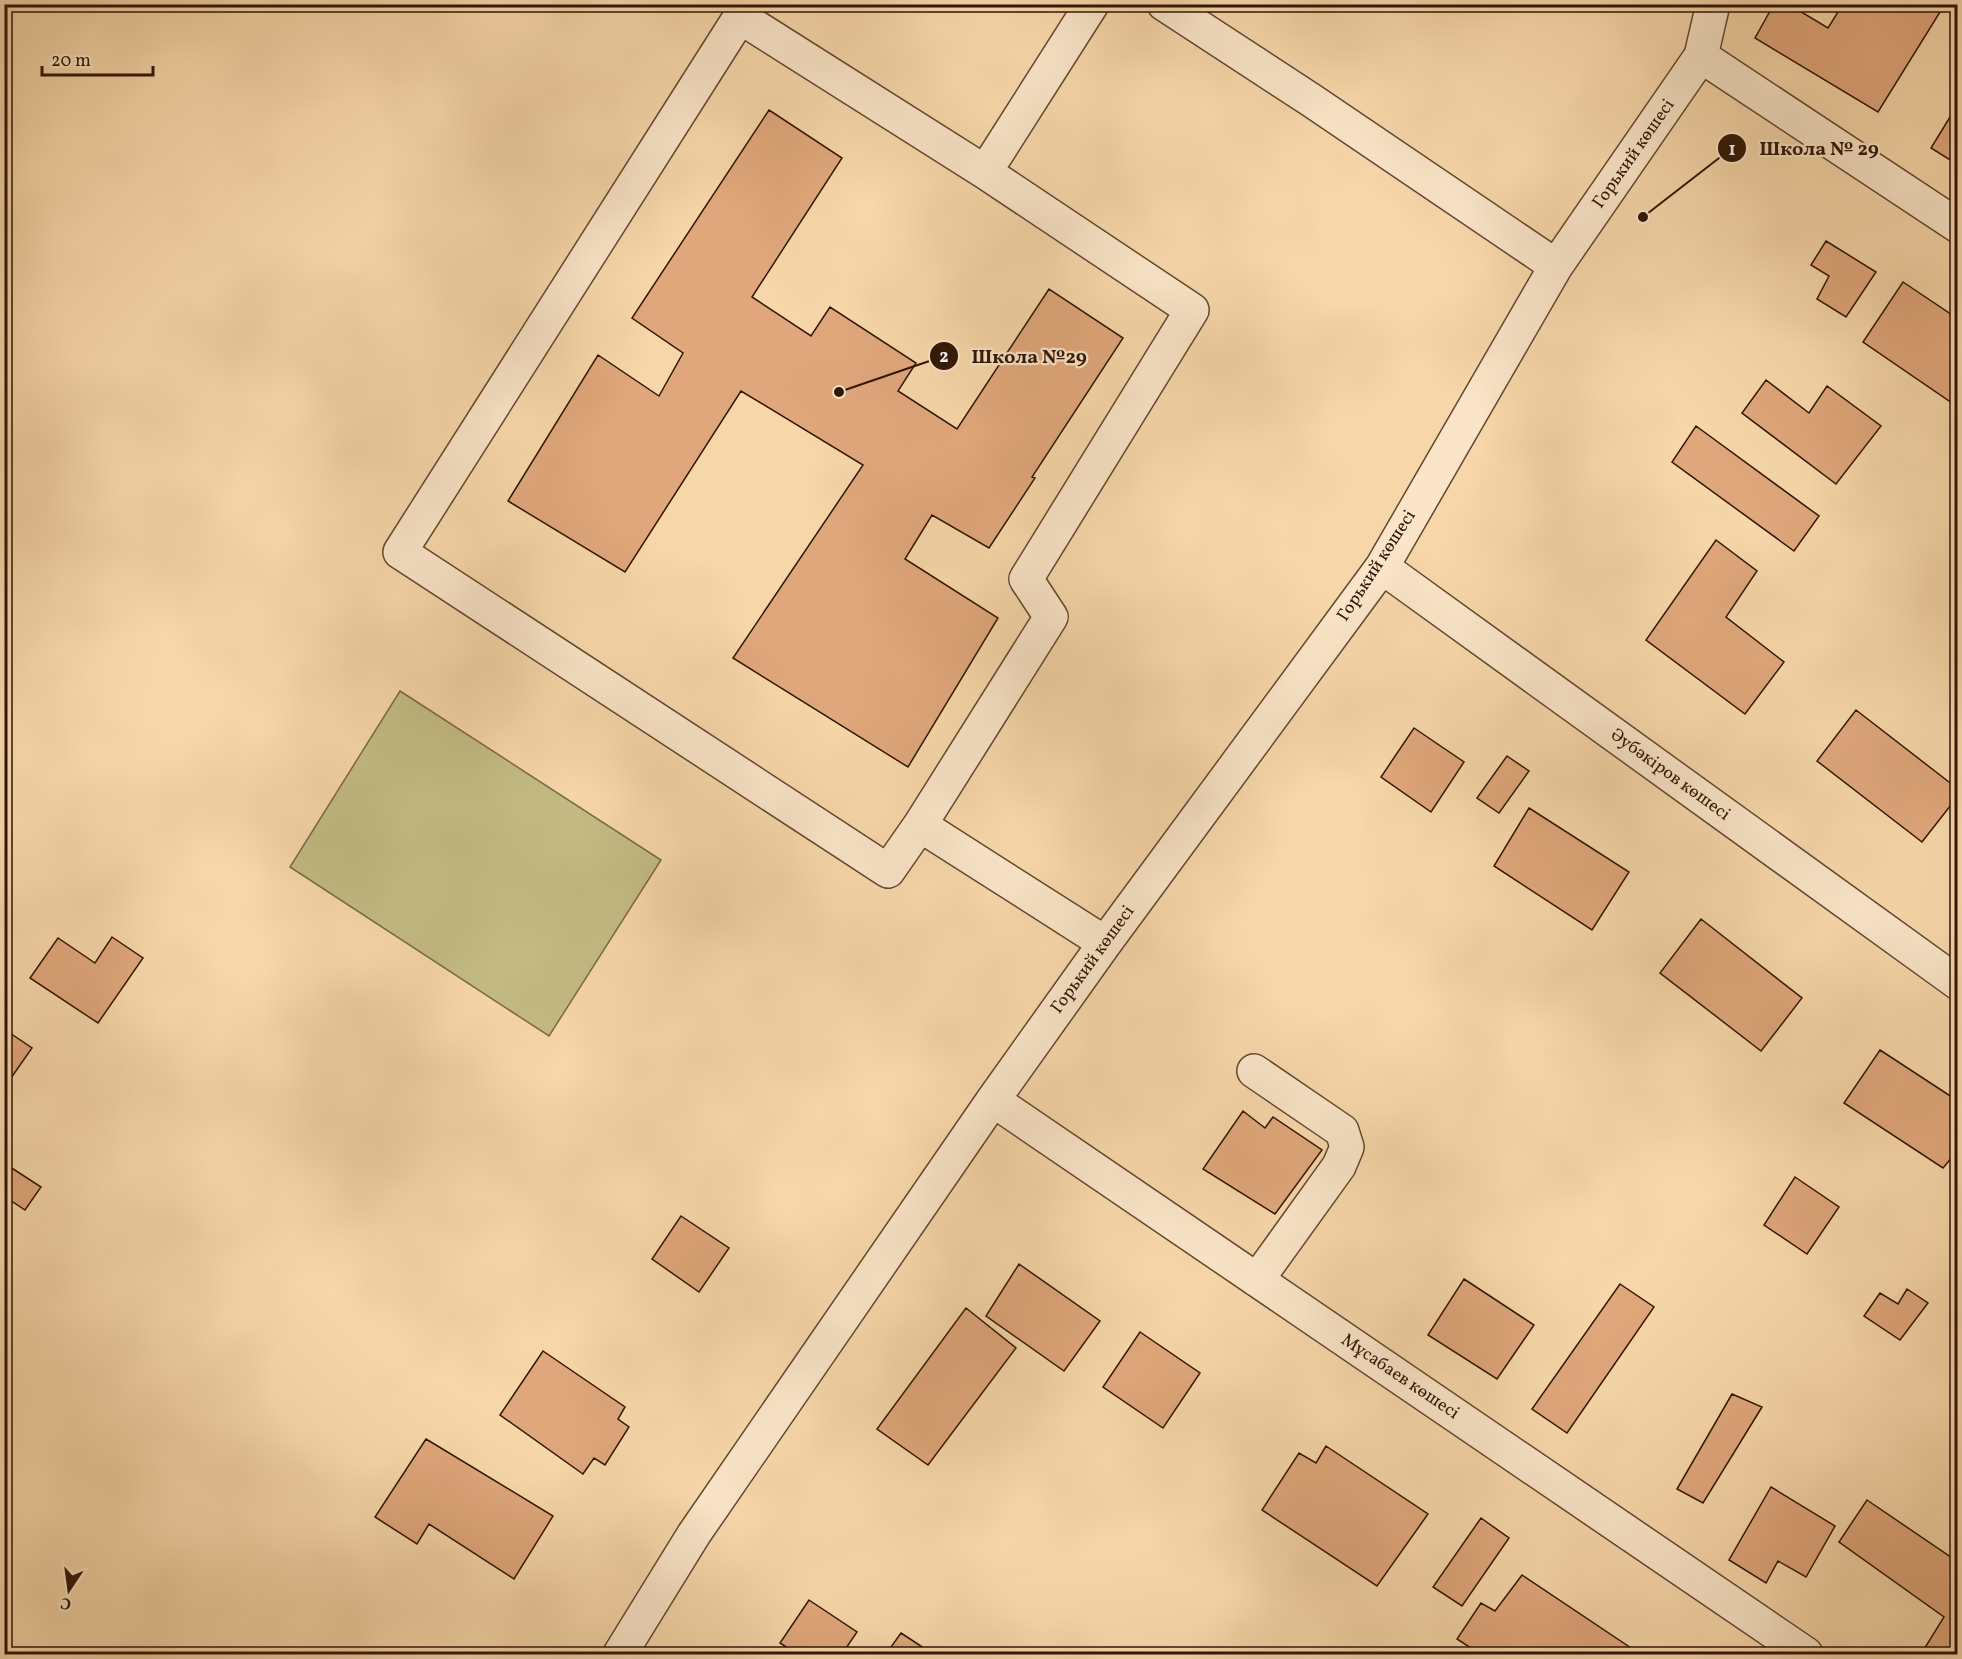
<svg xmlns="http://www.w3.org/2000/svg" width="1962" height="1659" viewBox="0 0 1962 1659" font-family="Vollkorn,serif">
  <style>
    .green { fill: #c4bc84; stroke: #7a6844; stroke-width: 1.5 }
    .building { fill: #e0a77c; stroke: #301505; stroke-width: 1.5 }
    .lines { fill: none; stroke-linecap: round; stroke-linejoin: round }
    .minor-casing { stroke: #62462e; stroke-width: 36 }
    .minor { stroke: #fae5c8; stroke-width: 33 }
    .labels { text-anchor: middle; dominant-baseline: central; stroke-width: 4.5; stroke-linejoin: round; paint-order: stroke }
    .street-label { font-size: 18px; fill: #301505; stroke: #fae5c8 }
    .leader { fill: none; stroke: #301505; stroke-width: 2 }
    .callout-dot { fill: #301505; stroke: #fae5c8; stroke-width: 2 }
    .mark-label { font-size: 18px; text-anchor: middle; font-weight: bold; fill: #fff }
    .callout-label { font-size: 20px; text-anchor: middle; font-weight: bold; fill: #301505; stroke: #fae5c8; stroke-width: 4.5; stroke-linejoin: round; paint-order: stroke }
  </style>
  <rect width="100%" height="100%" fill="#f7d7aa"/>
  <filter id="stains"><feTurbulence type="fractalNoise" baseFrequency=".00333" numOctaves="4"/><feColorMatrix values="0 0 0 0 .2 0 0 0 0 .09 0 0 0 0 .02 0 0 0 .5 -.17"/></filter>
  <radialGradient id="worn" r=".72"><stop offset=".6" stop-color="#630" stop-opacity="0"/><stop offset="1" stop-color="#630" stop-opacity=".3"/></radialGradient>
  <path class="green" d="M 400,691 L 661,860 L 549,1036 L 290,867 Z"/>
  <path class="building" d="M 1774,4 L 1788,4 L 1828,28 L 1843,4 L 1945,4 L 1878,112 L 1755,38 Z
    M 1958,104 L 1958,165 L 1931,148 Z
    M 769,110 L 842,158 L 752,297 L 811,336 L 830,307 L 916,363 L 898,391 L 957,429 L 1049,289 L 1123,338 L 1032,477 L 1035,478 L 989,548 L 932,515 L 905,559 L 998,618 L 908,767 L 733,658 L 863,465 L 741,391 L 625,572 L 508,501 L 598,355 L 659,396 L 683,353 L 632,318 Z
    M 1826,241 L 1876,272 L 1846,317 L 1817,299 L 1829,276 L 1811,265 Z
    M 1903,282 L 1958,319 L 1958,407 L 1863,342 Z
    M 1766,380 L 1809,413 L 1827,386 L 1881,426 L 1836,484 L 1742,413 Z
    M 1696,426 L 1819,516 L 1794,551 L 1672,462 Z
    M 1716,540 L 1757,571 L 1726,617 L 1784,662 L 1745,714 L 1646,640 Z
    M 1856,710 L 1958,789 L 1958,796 L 1922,842 L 1817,761 Z
    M 1414,728 L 1464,762 L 1431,812 L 1381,777 Z
    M 1507,756 L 1529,771 L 1499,813 L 1477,798 Z
    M 1529,808 L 1629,872 L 1592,930 L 1494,866 Z
    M 1701,919 L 1802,998 L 1761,1051 L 1660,973 Z
    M 112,937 L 143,958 L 98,1023 L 30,978 L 58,938 L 95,963 Z
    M 4,1029 L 32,1048 L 4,1088 Z
    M 1880,1050 L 1958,1101 L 1958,1150 L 1943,1168 L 1844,1103 Z
    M 1243,1111 L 1265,1128 L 1273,1117 L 1322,1150 L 1275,1214 L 1203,1169 Z
    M 4,1163 L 41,1187 L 25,1210 L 4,1196 Z
    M 1795,1177 L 1839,1207 L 1807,1254 L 1764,1225 Z
    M 681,1216 L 729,1248 L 699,1292 L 652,1259 Z
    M 1019,1264 L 1100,1321 L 1064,1371 L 986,1316 Z
    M 1464,1279 L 1534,1325 L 1497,1379 L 1428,1335 Z
    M 1620,1284 L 1654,1307 L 1567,1433 L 1532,1409 Z
    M 1907,1289 L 1928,1303 L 1900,1340 L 1864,1316 L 1880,1293 L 1898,1304 Z
    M 966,1308 L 1016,1348 L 928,1465 L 877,1429 Z
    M 1140,1332 L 1200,1373 L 1163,1428 L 1103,1387 Z
    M 543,1351 L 625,1407 L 618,1419 L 629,1427 L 605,1465 L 594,1458 L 583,1474 L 500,1415 Z
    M 1732,1394 L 1762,1407 L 1703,1503 L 1677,1489 Z
    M 426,1439 L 553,1516 L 514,1579 L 429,1524 L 417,1544 L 375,1517 Z
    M 1326,1446 L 1428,1514 L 1377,1586 L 1262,1510 L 1299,1453 L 1316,1463 Z
    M 1771,1487 L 1835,1526 L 1806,1577 L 1778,1561 L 1766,1583 L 1729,1560 Z
    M 1867,1500 L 1958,1562 L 1958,1654 L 1921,1654 L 1944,1617 L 1839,1542 Z
    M 1481,1518 L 1509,1538 L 1462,1606 L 1433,1587 Z
    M 1522,1575 L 1640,1654 L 1480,1654 L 1457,1639 L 1481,1603 L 1495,1611 Z
    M 809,1600 L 857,1632 L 842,1654 L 797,1654 L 780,1643 Z
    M 901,1633 L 933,1654 L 886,1654 Z"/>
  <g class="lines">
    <g class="minor-casing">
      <path id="minor" d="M 1164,4 L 1311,100 L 1556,266
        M 740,17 L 985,172 L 1192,310 L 1026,579 L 1051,617 L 920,825 L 888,871 L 400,552 Z
        M 1701,56 L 1958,226
        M 985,172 L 1092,4
        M 1382,567 L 1958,983
        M 920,825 L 1105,943
        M 1254,1071 L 1342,1131 L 1347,1147 L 1339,1166 L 1257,1280
        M 993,1100 L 1806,1654
        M 620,1654 L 694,1534 L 993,1100 L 1105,943 L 1382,567 L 1556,266 L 1701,56 L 1713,4"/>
    </g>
    <use href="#minor" class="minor"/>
  </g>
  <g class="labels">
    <g class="street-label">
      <text transform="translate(1634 154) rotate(-55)">Горький көшесі</text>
      <text transform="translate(1377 566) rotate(-57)">Горький көшесі</text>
      <text transform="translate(1670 775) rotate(36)">Әубәкіров көшесі</text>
      <text transform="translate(1093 960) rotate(-54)">Горький көшесі</text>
      <text transform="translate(1400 1377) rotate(34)">Мұсабаев көшесі</text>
    </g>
  </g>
  <path class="leader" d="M1643 217L1732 148M839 392L944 356"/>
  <g class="callout-dot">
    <circle cx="1643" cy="217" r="6"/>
    <circle cx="839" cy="392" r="6"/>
    <circle cx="1732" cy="148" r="15"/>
    <circle cx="944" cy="356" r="15"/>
  </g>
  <g class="mark-label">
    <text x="1732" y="155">1</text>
    <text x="944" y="362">2</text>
  </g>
  <g class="callout-label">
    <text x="1819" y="155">Школа № 29</text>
    <text x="1029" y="363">Школа №29</text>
  </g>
  <rect width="1962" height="1659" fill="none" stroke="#f7d7aa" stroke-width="24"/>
  <rect x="6" y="6" width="1950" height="1647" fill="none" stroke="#301505" stroke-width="3"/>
  <rect x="12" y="12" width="1938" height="1635" fill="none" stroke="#301505" stroke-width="1.5"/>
  <g transform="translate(69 1590) rotate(193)" stroke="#fae5c8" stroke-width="4.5" paint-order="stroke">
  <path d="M0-4.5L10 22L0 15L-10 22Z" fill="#301505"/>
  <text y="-9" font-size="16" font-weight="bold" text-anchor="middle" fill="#301505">С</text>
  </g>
  <path d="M42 66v9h111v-9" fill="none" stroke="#301505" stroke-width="3"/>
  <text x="51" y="66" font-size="18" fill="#301505" stroke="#fae5c8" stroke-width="4.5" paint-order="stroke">20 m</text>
  <rect width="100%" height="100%" filter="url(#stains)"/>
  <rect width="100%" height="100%" fill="url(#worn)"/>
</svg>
